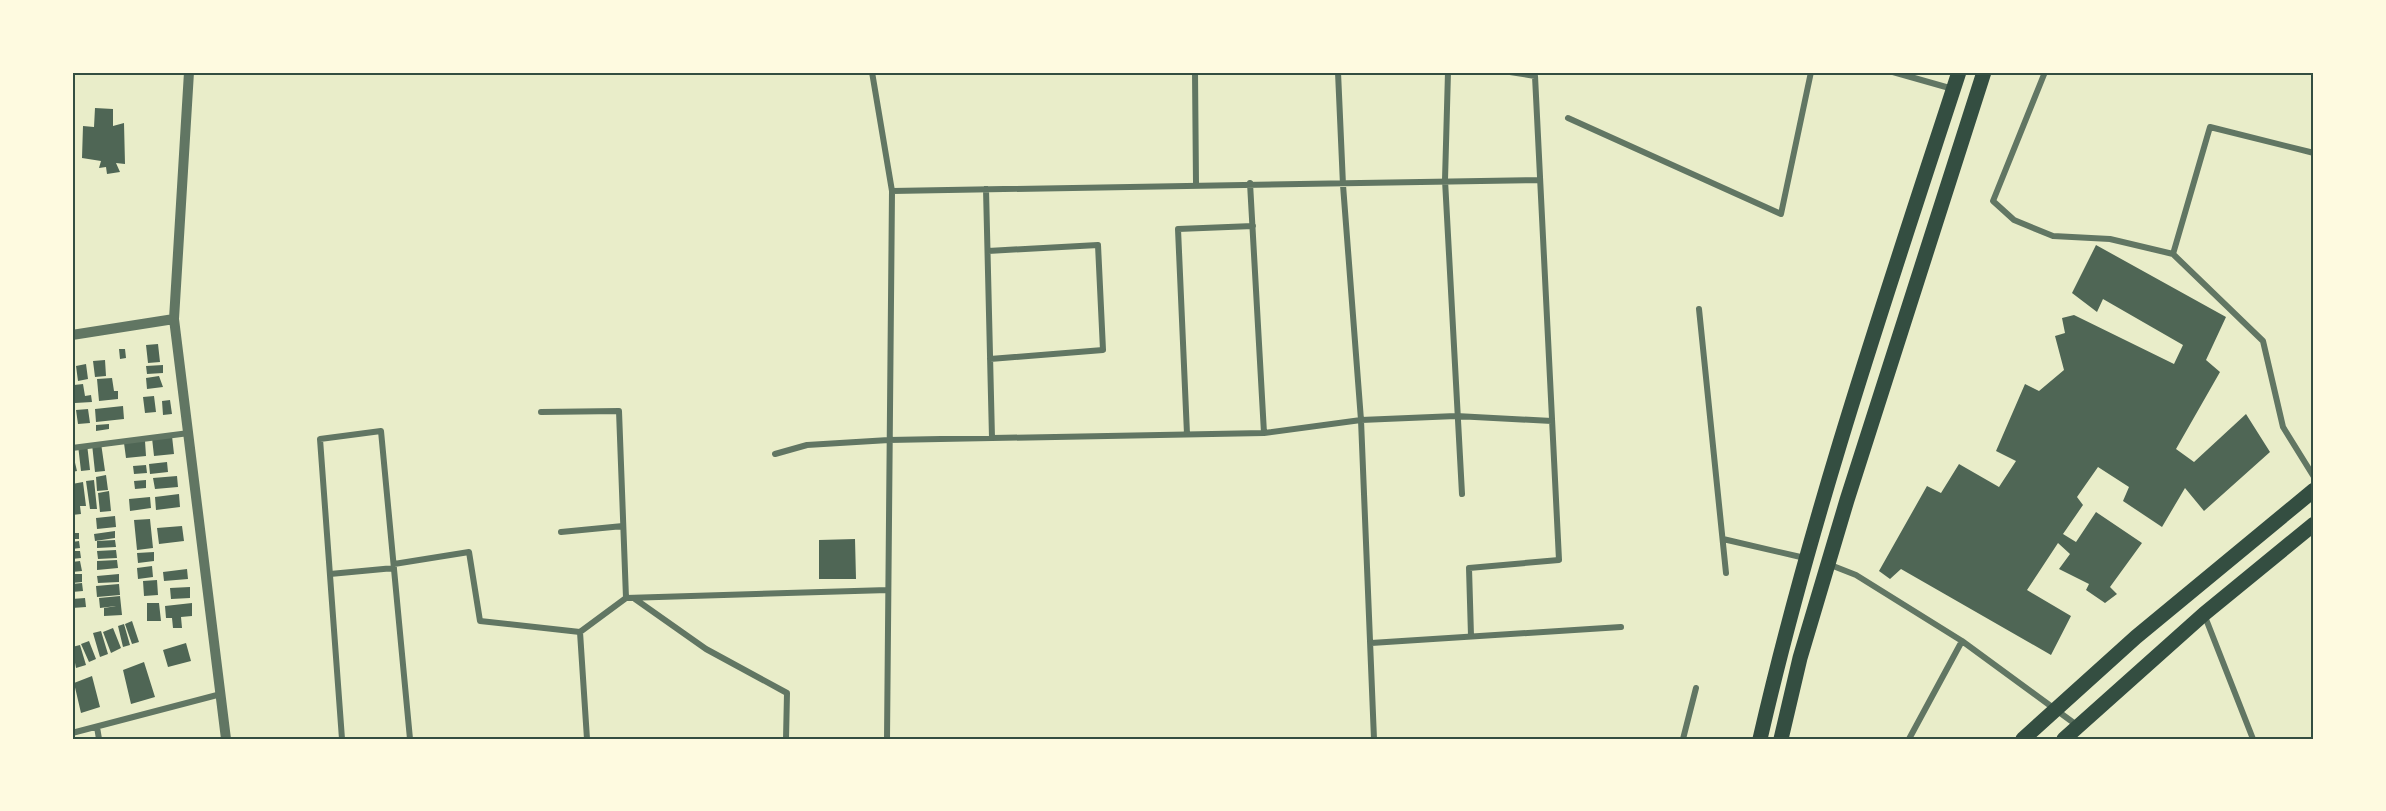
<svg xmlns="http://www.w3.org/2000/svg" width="2386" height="811" viewBox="0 0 2386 811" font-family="Georgia,serif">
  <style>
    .building { fill: #4f6655 }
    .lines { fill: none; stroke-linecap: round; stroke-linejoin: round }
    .minor { stroke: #617663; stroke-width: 6 }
    .tertiary { stroke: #617663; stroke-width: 10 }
    .primary { stroke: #344e41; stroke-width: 15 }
    .neatline { fill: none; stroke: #344e41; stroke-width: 2 }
  </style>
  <rect width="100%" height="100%" fill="#e9edc9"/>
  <path class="building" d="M 95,108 L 113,109 L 113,126 L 124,123 L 125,164 L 116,163 L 120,172 L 107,174 L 106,167 L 99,168 L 101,161 L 82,158 L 83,126 L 94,127 Z
    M 2096,245 L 2226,317 L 2206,360 L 2220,372 L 2176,449 L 2194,462 L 2246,414 L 2270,452 L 2204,511 L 2185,488 L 2162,527 L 2123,501 L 2129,487 L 2098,467 L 2077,497 L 2083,505 L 2063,534 L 2076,542 L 2096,512 L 2142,543 L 2110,587 L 2117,594 L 2105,603 L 2086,590 L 2089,584 L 2059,569 L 2070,554 L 2058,543 L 2027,590 L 2071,616 L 2051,655 L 1901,569 L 1890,579 L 1879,571 L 1927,486 L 1941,493 L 1959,464 L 1999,487 L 2016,461 L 1996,451 L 2025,384 L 2039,391 L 2064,370 L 2055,336 L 2065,333 L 2062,318 L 2074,315 L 2174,364 L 2183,345 L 2103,299 L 2097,312 L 2072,293 Z
    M 158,344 L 160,362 L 148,363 L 146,345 Z
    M 119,349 L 125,349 L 126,358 L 120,359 Z
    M 105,360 L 106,376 L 95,377 L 93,361 Z
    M 86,364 L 88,379 L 78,381 L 76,366 Z
    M 163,365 L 163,373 L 147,374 L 146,366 Z
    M 159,376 L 163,387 L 147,389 L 146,378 Z
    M 112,378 L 114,391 L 118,391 L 118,399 L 99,401 L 97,379 Z
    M 83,384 L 85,396 L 91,395 L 92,402 L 75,403 L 74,385 Z
    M 154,396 L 156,412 L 145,413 L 143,397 Z
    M 170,400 L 172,414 L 163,415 L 162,401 Z
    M 123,406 L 124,419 L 96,422 L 95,409 Z
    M 88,409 L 90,423 L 78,424 L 76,410 Z
    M 109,424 L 109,429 L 96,431 L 96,425 Z
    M 172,436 L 174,454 L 154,456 L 152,438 Z
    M 145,441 L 146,456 L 126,458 L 124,443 Z
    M 101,443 L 105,471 L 95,472 L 92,444 Z
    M 87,444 L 90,470 L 81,471 L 78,445 Z
    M 72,450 L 77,471 L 72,472 Z
    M 167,462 L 168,472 L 150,474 L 149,464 Z
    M 146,465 L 147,473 L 134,474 L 133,466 Z
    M 106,475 L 108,490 L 97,491 L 96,477 Z
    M 177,476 L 178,487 L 155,489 L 153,478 Z
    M 94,480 L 97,509 L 90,509 L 86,481 Z
    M 146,480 L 146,488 L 135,489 L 134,481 Z
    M 83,482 L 86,506 L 80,506 L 81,514 L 72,515 L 72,484 Z
    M 109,491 L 111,511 L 100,512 L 98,493 Z
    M 179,494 L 180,507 L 156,510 L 155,497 Z
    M 150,497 L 151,508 L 130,511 L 129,499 Z
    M 115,516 L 116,527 L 97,529 L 96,518 Z
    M 150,519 L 153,548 L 137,550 L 134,520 Z
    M 182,526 L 184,541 L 159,544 L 157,528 Z
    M 115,531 L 115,538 L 95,541 L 94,534 Z
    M 72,533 L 79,533 L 79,539 L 72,539 Z
    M 855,539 L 856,579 L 819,579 L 819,540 Z
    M 115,540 L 116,547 L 97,548 L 97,541 Z
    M 79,541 L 80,548 L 72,549 L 72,542 Z
    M 116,550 L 117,558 L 98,559 L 97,551 Z
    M 72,551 L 80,551 L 81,558 L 72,559 Z
    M 154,552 L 154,561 L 138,563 L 137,553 Z
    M 117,560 L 118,568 L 97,570 L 97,561 Z
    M 80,561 L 82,571 L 72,572 L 72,562 Z
    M 152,566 L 153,577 L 138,579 L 137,568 Z
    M 187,569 L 188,579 L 164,581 L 163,572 Z
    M 72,574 L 82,574 L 82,582 L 72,583 Z
    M 119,574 L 119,582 L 98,583 L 97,576 Z
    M 157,580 L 158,595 L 144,596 L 143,581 Z
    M 82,583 L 83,591 L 72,592 L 72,584 Z
    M 119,584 L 120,595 L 97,597 L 96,586 Z
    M 190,587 L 190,598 L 171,599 L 170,588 Z
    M 120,596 L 122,615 L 104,616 L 104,608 L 116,606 L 100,608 L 99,598 Z
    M 85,598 L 86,607 L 72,608 L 72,599 Z
    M 147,603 L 159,603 L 161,621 L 147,621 Z
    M 192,603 L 192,616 L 181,617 L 182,628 L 173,628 L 172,618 L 166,618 L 165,606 Z
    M 132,621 L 139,642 L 132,644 L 125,624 Z
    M 124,624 L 130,645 L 123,647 L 118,626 Z
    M 113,628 L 121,648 L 111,653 L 103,632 Z
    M 101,631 L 108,654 L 100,657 L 93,633 Z
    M 89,641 L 96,659 L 89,662 L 81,644 Z
    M 186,643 L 191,661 L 168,667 L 163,650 Z
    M 80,645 L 86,665 L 76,668 L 72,647 Z
    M 144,662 L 155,697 L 131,704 L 123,670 Z
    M 92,676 L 100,707 L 81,713 L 74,683 Z"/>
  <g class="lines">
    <path class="minor" d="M 872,72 L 892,191 L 887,739
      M 1195,72 L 1196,184
      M 1338,72 L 1343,185 L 1361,420 L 1374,739
      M 1448,72 L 1445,180 L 1462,494
      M 1893,72 L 1953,89
      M 2045,72 L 1993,201 L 2014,220 L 2053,236 L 2110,239 L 2173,254 L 2263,341 L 2283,427 L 2314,477
      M 1568,118 L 1781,214 L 1811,72
      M 1250,183 L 1264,433
      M 986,189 L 992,438
      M 892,191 L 1540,180
      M 988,251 L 1098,245 L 1103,350 L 990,359
      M 2173,254 L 2210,127 L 2314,153
      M 1699,309 L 1726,573
      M 541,412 L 619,411 L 626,598 L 888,590
      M 1187,434 L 1178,229 L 1253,226
      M 72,448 L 189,433
      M 775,454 L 807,445 L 889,440 L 1264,433 L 1361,420 L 1456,416 L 1552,421
      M 561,532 L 623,526
      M 1723,539 L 1805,558
      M 394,564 L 469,552 L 480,621 L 580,632
      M 1828,564 L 1856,575 L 1962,641 L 2078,726
      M 330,574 L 394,568
      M 635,599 L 706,649 L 787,693 L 786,739
      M 2204,614 L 2253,739
      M 1471,636 L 1469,568 L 1559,560 L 1535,76 L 1510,72
      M 1371,643 L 1621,627
      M 97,727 L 99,739
      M 72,733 L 221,694
      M 342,739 L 320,439 L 381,431 L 410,739
      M 587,739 L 580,632 L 626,598
      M 1683,739 L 1696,688
      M 1909,739 L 1962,641"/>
    <path class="tertiary" d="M 189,72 L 174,319 L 226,739
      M 72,335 L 174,319"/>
    <path class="primary" d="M 1760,739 C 1812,513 1887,293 1959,72
      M 1781,739 L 1800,658 L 1847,500 L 1984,72
      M 2023,739 L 2136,637 L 2314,490
      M 2064,739 L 2204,614 L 2314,524"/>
  </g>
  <rect width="2386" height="811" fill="none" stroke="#fefae0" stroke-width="147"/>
  <rect x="74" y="74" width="2238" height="664" class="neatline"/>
</svg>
